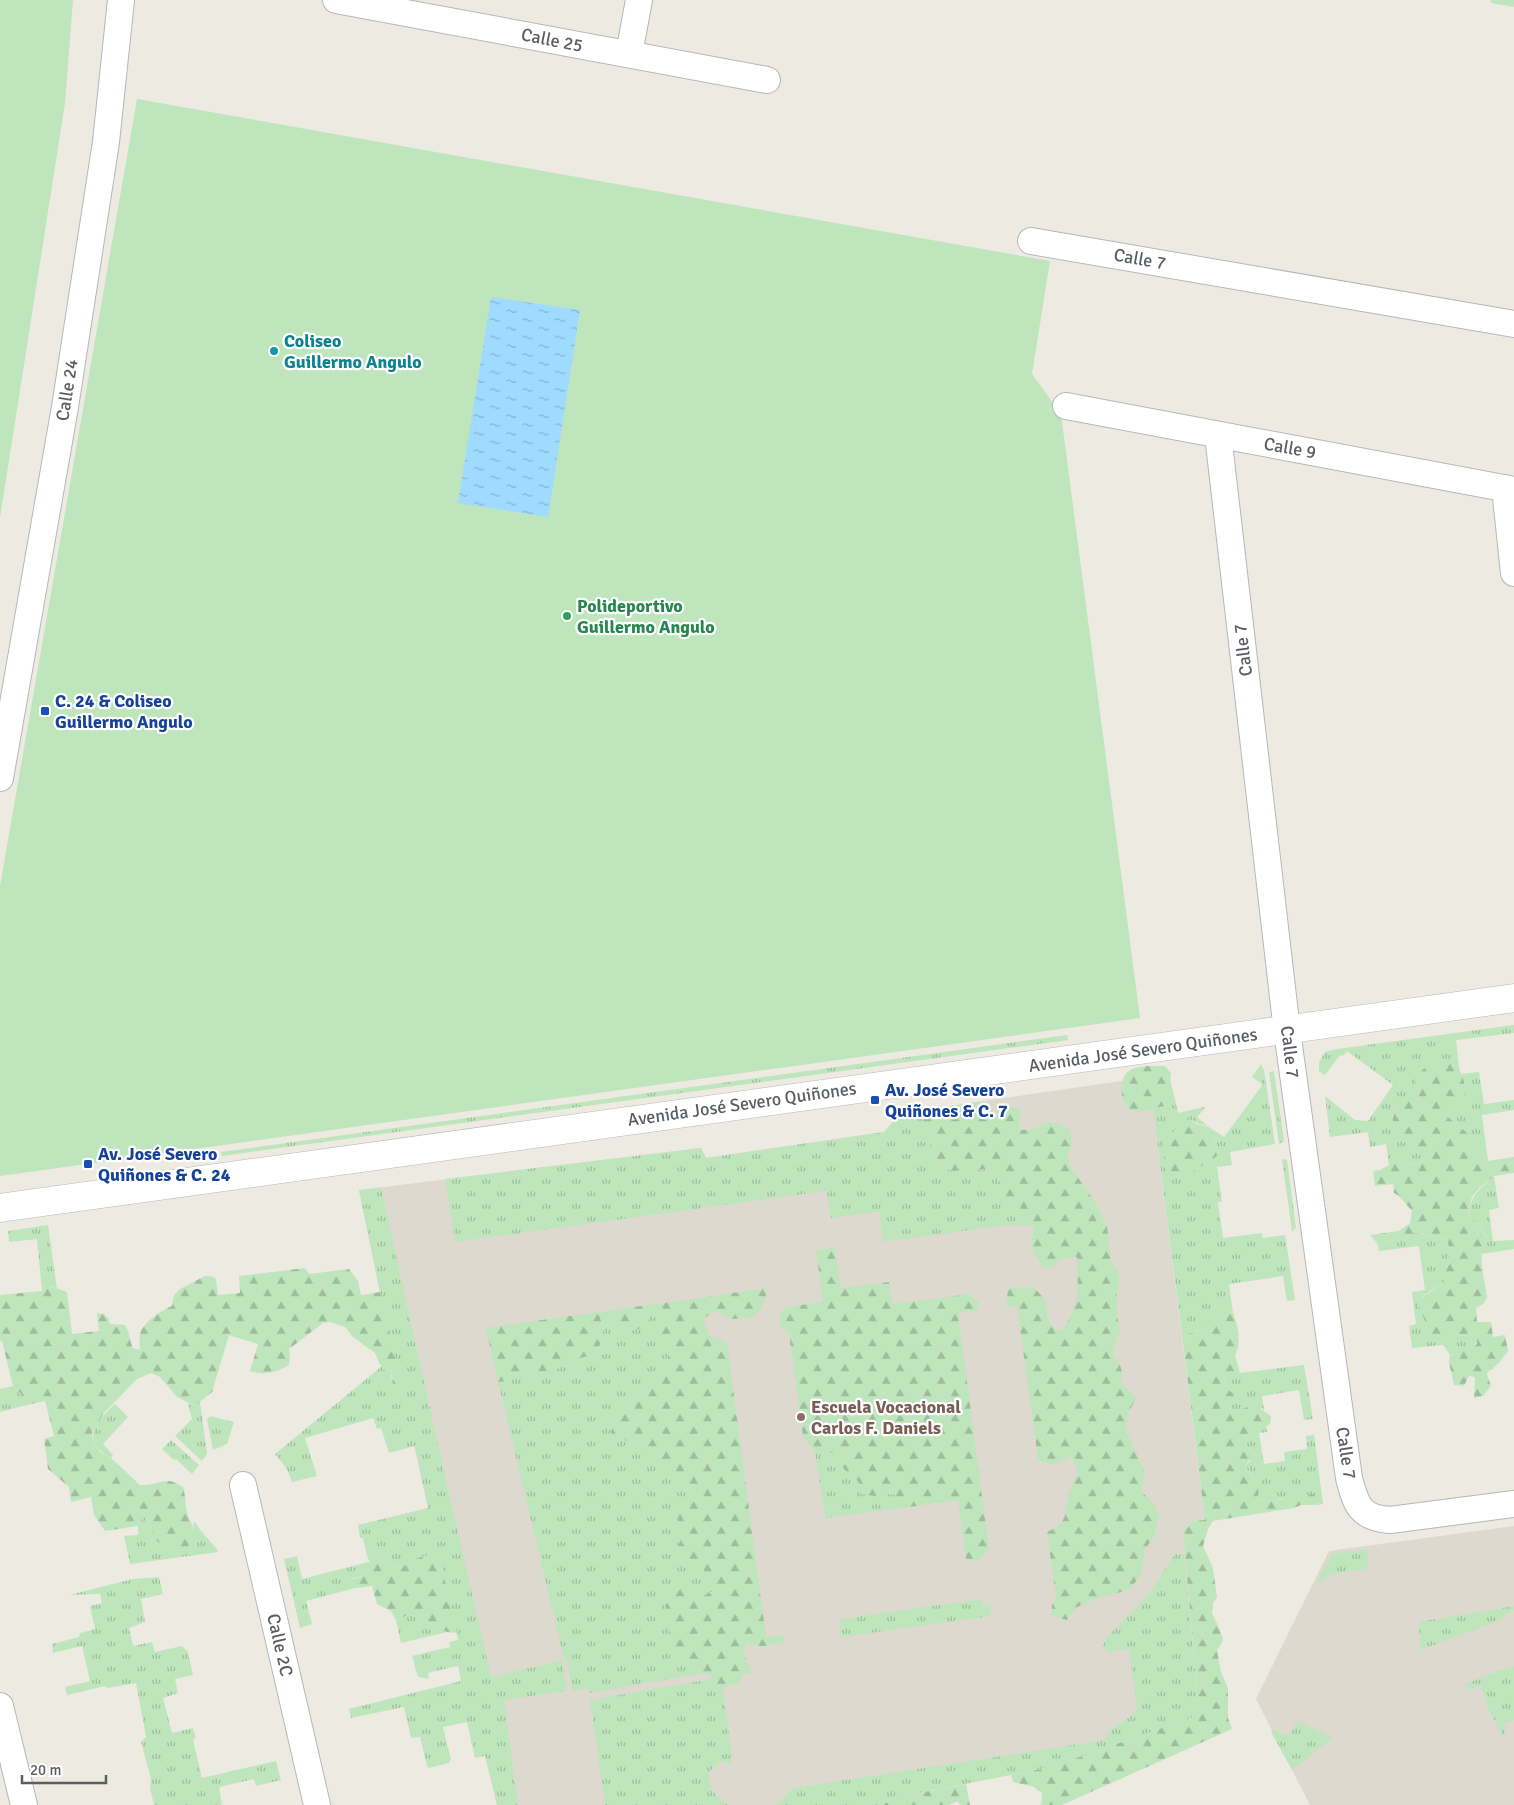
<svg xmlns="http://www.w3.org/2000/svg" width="1514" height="1805" viewBox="0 0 1514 1805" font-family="Signika,sans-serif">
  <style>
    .education { fill: #ddd9cf }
    .grass { fill: url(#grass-tufts) }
    .forest { fill: url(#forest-firs) }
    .pitch { fill: #bfe5bd }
    .water { fill: url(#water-ripples) }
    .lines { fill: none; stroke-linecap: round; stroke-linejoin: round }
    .street-casing { stroke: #b4b8bc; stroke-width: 28 }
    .secondary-casing { stroke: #b5b9be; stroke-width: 29 }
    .street { stroke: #fff; stroke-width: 26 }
    .secondary { stroke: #fff; stroke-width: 28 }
    .culture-dot { fill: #0f9aa8; stroke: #fff; stroke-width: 2 }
    .leisure-dot { fill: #2e9e5b; stroke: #fff; stroke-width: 2 }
    .transit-dot { fill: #1a4fb4; stroke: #fff; stroke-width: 2 }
    .education-dot { fill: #8d6e63; stroke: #fff; stroke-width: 2 }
    .labels { text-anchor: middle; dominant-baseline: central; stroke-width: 4.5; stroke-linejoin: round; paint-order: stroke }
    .street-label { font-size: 18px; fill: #5a5e62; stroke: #fff }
    .culture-label { font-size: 18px; font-weight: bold; fill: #0d838f; stroke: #fff; text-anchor: start }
    .leisure-label { font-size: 18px; font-weight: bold; fill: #27864d; stroke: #fff; text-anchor: start }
    .transit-label { font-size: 18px; font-weight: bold; fill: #164399; stroke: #fff; text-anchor: start }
    .education-label { font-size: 18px; font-weight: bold; fill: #785e54; stroke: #fff; text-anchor: start }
  </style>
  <defs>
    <pattern id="grass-tufts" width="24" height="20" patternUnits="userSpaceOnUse" patternTransform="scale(1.25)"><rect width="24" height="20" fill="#bfe5bd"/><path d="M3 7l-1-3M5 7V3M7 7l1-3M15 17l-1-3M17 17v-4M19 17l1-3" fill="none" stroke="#9ebd9d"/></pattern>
    <pattern id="forest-firs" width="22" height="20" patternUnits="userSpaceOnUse" patternTransform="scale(1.25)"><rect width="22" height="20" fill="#bfe5bd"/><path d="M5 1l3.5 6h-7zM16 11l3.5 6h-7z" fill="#9ebd9d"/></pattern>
    <pattern id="water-ripples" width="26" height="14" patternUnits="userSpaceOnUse" patternTransform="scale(1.25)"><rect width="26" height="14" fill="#9fdaff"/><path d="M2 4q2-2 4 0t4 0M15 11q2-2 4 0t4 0" fill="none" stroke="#85b4d2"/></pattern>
  </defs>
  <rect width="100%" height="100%" fill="#edeae1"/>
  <path class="education" d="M 1149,1077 L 1205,1520 L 1192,1521 L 1183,1531 L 1199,1715 L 1051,1767 L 898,1797 L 881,1805 L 497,1805 L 428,1508 L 380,1292 L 359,1190 L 701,1148 L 706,1158 L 884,1132 L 901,1113 Z
    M 1514,1526 L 1514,1805 L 1310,1805 L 1256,1699 L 1329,1551 Z"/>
  <path class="grass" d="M 1514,1025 L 1514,1033 L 1456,1040 L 1459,1067 L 1452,1063 L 1420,1093 L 1416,1101 L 1392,1116 C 1396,1136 1404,1144 1424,1148 L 1429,1157 L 1418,1165 L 1397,1161 L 1389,1166 L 1386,1144 L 1370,1147 L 1368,1132 L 1330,1137 L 1325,1096 L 1355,1120 L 1368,1121 L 1393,1085 L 1347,1051 L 1343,1056 L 1340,1055 L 1325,1075 L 1319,1071 L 1319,1062 L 1325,1052 L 1337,1049 Z
    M 1067,1035 L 1068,1040 L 222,1156 L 221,1152 Z
    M 1261,1064 L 1264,1070 L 1275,1144 L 1230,1152 L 1232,1165 L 1217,1167 L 1222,1202 L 1218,1202 L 1223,1238 L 1262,1233 L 1263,1238 L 1285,1235 L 1295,1300 L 1287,1301 L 1283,1276 L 1229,1284 L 1233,1313 C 1219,1311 1207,1320 1200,1331 L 1182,1335 L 1153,1109 L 1164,1106 L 1168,1089 L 1172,1087 L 1178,1113 L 1203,1107 L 1205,1108 L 1197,1117 L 1208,1126 L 1199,1124 L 1192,1120 L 1173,1133 L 1169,1171 L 1184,1174 L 1199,1168 L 1217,1156 L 1212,1129 L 1224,1137 L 1261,1087 L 1262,1084 L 1252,1077 Z
    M 1274,1071 L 1284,1141 L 1279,1144 L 1269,1072 Z
    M 1479,1072 L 1484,1104 L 1514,1100 L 1514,1110 L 1482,1115 L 1488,1161 L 1473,1147 L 1472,1139 L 1466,1132 L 1448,1117 L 1448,1109 L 1465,1083 L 1460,1074 Z
    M 924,1110 L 922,1118 L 931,1135 L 967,1171 L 999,1167 L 999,1184 L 1022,1203 L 1021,1214 L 1035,1226 L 1007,1225 L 883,1242 L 879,1212 L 831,1218 L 826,1191 L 455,1242 L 445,1179 L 701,1148 L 706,1158 L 884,1132 L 901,1113 Z
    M 1282,1159 L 1287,1160 L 1296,1228 L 1292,1231 Z
    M 1494,1176 L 1499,1208 L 1489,1210 L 1493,1241 L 1514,1240 L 1514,1249 L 1481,1254 L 1483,1244 L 1487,1237 L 1468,1213 C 1474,1191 1478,1191 1494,1176 Z
    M 381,1188 L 439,1450 L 491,1677 L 562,1660 L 567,1691 L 504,1700 L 518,1805 L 497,1805 L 485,1756 L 475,1758 L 467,1722 L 443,1727 L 451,1759 L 449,1763 L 429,1768 L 427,1766 L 420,1737 L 411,1738 L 404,1707 L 351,1718 L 349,1709 L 461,1681 L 458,1666 L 428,1673 L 429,1679 L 418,1677 L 412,1656 L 450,1647 L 449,1642 L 458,1640 L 440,1559 L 415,1559 L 404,1566 L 386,1567 L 377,1556 L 367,1555 L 363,1538 L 360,1538 L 358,1525 L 428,1508 L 415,1446 L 389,1453 L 381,1428 L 377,1429 L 373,1418 L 305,1438 L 317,1476 L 292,1482 L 287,1469 L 275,1454 L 382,1366 L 385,1370 L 390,1369 L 392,1380 L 402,1388 L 380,1292 L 359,1190 Z
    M 48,1225 L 57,1289 L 53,1287 L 42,1291 L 37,1239 L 9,1242 L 8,1231 Z
    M 1414,1232 L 1434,1237 L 1444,1236 C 1455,1251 1446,1265 1444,1282 L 1423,1296 L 1427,1328 L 1422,1332 L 1447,1340 L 1456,1336 L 1471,1335 L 1478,1340 C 1474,1351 1460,1352 1450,1355 L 1443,1345 L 1412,1348 L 1409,1326 L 1416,1324 L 1412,1292 L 1425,1290 L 1419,1246 L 1379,1251 L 1377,1243 L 1405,1238 Z
    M 663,1303 L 662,1313 L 659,1320 L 670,1345 L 665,1377 L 647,1392 L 630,1403 L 630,1443 L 642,1440 L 651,1448 L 660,1461 L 669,1464 L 687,1489 L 685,1504 L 678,1515 L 681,1539 L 676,1552 L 680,1564 C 702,1564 708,1571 714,1591 L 701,1597 L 688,1657 L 698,1670 L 705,1673 L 589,1693 L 588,1688 L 572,1691 L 567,1659 L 564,1659 L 498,1382 L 509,1381 L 515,1377 L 527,1377 L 559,1368 L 573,1360 L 595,1354 L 604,1326 L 598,1312 L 613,1310 L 616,1328 L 650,1316 L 648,1305 Z
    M 1304,1365 L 1313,1419 L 1304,1420 L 1299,1390 L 1262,1396 L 1264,1410 L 1262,1408 L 1234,1414 L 1229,1407 L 1235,1394 L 1226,1389 L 1224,1377 L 1240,1373 Z
    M 13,1386 L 31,1404 L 0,1412 L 0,1389 Z
    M 200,1402 L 207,1454 L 202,1461 L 175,1436 L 192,1419 L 188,1403 L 195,1406 Z
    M 115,1404 L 128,1417 L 103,1444 L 113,1455 L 111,1458 C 80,1442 95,1422 115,1404 Z
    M 210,1416 L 234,1422 L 227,1444 L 213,1450 L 207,1419 Z
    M 1264,1426 L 1266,1426 L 1267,1432 L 1259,1433 L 1264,1464 L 1285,1461 L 1284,1452 L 1307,1449 L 1306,1436 L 1314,1435 L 1323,1504 L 1317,1505 L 1319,1503 L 1281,1499 L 1274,1501 L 1256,1499 L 1255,1479 L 1245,1466 L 1250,1461 L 1249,1449 L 1246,1444 L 1250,1433 Z
    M 171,1440 L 199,1465 L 192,1474 L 176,1459 L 174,1460 L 162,1449 Z
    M 815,1452 L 832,1453 L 845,1470 L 855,1477 L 875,1496 L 889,1494 L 896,1495 L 902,1508 L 825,1518 Z
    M 142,1518 L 146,1518 L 152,1529 L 188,1547 C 194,1538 195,1533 193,1523 L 195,1522 L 201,1531 L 217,1549 L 218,1552 L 130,1564 L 124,1536 L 138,1535 L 138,1526 Z
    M 1367,1549 L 1369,1563 L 1366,1569 C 1348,1572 1326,1571 1314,1588 L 1314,1587 L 1332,1554 Z
    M 1175,1554 L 1184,1554 L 1199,1715 L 1051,1767 L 898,1797 L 881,1805 L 774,1805 L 781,1801 L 793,1788 L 1105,1740 L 1111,1729 L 1126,1720 L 1137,1709 L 1129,1649 L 1108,1652 L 1103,1646 L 1107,1637 L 1148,1595 Z
    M 297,1556 L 302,1579 L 369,1562 L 373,1566 L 374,1573 L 351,1579 L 355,1588 L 306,1601 L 312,1624 L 300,1628 L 284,1559 Z
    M 159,1577 L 163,1594 L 141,1599 L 145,1622 L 129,1628 L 133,1646 L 152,1642 L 155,1652 L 182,1646 L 188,1652 L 193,1675 L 175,1679 L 178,1693 L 163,1698 L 172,1733 L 193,1728 L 196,1738 L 193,1740 L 202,1778 L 276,1761 L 281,1780 L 256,1786 L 254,1779 L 219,1787 L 222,1805 L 154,1805 L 150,1788 L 151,1779 L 141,1742 L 146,1737 L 136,1683 L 107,1688 L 105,1686 L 67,1695 L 65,1687 L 90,1681 L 82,1646 L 53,1653 L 52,1644 L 79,1637 L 80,1633 L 95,1629 L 90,1606 L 102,1603 L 100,1594 L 69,1595 L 133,1579 Z
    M 982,1599 L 983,1605 L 990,1606 L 991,1616 L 841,1637 L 840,1619 Z
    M 1514,1606 L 1514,1609 L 1500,1620 L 1421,1650 L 1418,1622 Z
    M 411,1614 L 447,1632 L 401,1643 L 396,1620 Z
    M 1514,1665 L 1514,1720 L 1505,1723 L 1505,1736 L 1502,1737 L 1494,1719 L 1489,1712 L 1487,1701 L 1480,1686 L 1467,1690 L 1465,1684 Z
    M 712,1679 L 714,1689 L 723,1689 L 733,1763 L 719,1762 L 708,1773 C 711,1791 714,1796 730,1805 L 605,1805 L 590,1700 Z
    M 1297,1721 L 1333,1738 L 1292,1770 L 1271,1732 L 1273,1729 L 1289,1736 Z"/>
  <path class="forest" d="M 1441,1061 L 1452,1063 L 1459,1067 C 1460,1073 1463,1076 1464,1082 C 1468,1095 1462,1108 1448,1109 L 1448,1117 L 1466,1132 L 1472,1139 L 1473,1147 L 1488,1161 L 1514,1157 L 1514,1173 L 1494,1176 L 1477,1190 L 1472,1197 L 1468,1212 L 1487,1238 C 1476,1255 1485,1279 1487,1298 L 1483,1304 L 1476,1308 L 1477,1322 L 1491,1322 L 1493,1337 L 1505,1335 L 1508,1351 L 1499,1363 L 1494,1367 L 1493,1369 L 1488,1371 L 1487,1374 L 1491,1386 L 1483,1396 L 1474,1398 L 1475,1377 L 1469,1376 L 1464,1386 L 1454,1385 L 1449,1362 L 1450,1355 L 1472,1348 L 1477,1344 L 1477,1340 L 1471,1335 L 1456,1336 L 1447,1340 L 1437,1342 L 1424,1341 L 1422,1332 L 1427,1328 C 1425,1317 1419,1311 1418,1301 L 1444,1282 C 1446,1265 1455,1251 1444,1236 L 1434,1237 L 1415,1232 L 1405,1238 L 1377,1243 L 1370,1235 L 1399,1231 L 1410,1223 L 1412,1211 L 1399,1196 L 1394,1193 L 1393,1184 L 1375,1186 L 1373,1171 L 1380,1170 L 1397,1161 L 1418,1165 L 1429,1157 L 1423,1148 C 1406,1144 1397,1141 1393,1122 C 1392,1116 1393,1111 1397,1107 C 1399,1104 1404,1102 1407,1100 L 1416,1101 L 1420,1093 C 1407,1078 1427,1063 1441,1061 Z
    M 1148,1066 L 1165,1066 L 1171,1073 L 1170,1080 L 1172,1087 L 1168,1090 L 1164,1106 C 1155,1108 1146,1112 1137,1112 C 1120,1110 1116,1080 1129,1071 C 1134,1067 1141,1067 1148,1066 Z
    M 984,1101 L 985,1110 L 991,1119 L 999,1116 L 1007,1107 L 1021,1109 L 1019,1122 L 1020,1130 L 1034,1129 L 1045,1122 L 1059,1123 L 1070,1130 C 1073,1141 1072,1146 1067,1156 L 1072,1169 L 1095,1202 L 1107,1226 L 1111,1261 L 1120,1278 L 1117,1293 L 1117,1317 L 1121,1329 L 1115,1344 L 1113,1355 C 1121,1364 1124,1372 1121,1384 L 1130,1391 L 1136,1398 L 1128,1414 L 1126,1430 L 1145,1473 L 1141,1491 L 1153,1503 L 1159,1517 L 1154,1537 L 1145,1549 L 1141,1575 L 1129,1590 L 1097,1598 L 1075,1608 L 1067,1620 L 1051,1616 L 1052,1605 L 1056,1598 L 1047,1532 C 1069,1523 1064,1514 1069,1494 C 1071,1487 1075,1479 1078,1472 L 1071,1456 C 1057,1464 1053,1468 1038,1459 L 1017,1306 L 1008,1307 L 1007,1299 L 1008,1288 L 1033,1287 L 1047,1301 C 1047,1317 1045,1325 1062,1331 C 1080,1303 1078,1290 1077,1257 L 1060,1259 L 1054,1267 L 1043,1268 C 1031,1250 1029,1246 1035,1226 L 1020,1214 L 1021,1203 L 1005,1199 L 999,1184 L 999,1167 L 967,1171 L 943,1170 L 930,1159 L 931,1135 L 922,1118 L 924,1110 Z
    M 1183,1119 C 1193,1120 1192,1122 1200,1125 C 1205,1126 1208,1126 1212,1129 L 1217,1156 L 1199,1168 L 1184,1175 L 1169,1171 C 1163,1161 1163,1151 1164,1139 L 1179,1127 Z
    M 834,1248 L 841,1288 L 889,1282 L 892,1304 L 970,1294 L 979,1303 L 977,1311 L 958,1313 L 989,1549 L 977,1562 L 966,1559 L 958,1500 L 902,1508 L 896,1495 L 889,1494 L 875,1496 L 861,1494 C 860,1476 854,1480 844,1469 C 840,1464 836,1458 832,1453 L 815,1452 L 803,1436 L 789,1334 L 779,1324 L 781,1312 L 786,1307 L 823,1302 L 816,1250 Z
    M 305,1268 L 309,1274 L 349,1269 L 358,1281 L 361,1295 L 380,1292 L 403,1388 L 395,1388 L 390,1369 L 385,1370 L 379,1363 L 375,1353 L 353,1337 L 345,1327 L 330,1322 L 323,1323 L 289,1349 L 290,1356 L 289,1365 C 278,1372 262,1376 250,1371 L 258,1344 L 229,1335 L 212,1392 L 195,1406 L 177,1397 L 160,1377 L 151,1373 L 137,1379 L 104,1413 L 92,1433 L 94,1443 L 100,1452 L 111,1458 L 140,1485 C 160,1486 164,1474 183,1487 C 186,1497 185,1507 188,1516 C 194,1530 198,1533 188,1547 L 169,1549 L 154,1539 L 152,1529 L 146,1518 L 142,1518 L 138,1526 L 105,1531 L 94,1515 L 91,1497 L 71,1502 L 69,1487 L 48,1469 L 44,1439 L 54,1436 L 45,1401 L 31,1404 L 13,1386 L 2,1341 L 0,1341 L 0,1295 L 42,1291 C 51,1284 58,1289 67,1292 L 72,1334 L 99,1331 L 97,1313 L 104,1314 L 109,1319 L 110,1324 L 125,1325 C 130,1332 129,1340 133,1348 L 140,1350 C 140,1346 139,1339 140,1334 C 143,1322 162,1310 172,1306 L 174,1295 L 180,1289 L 205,1276 L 211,1276 L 216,1279 L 218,1295 L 240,1293 L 239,1276 Z
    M 768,1288 L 762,1309 L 752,1318 L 731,1319 L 715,1311 L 703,1319 L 710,1336 L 727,1343 L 766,1637 L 784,1635 L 784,1642 C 770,1646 759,1648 746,1643 L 744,1655 L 752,1673 L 743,1675 L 739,1684 L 729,1685 L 718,1690 L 714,1689 L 711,1676 L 698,1670 L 688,1657 L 679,1655 L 667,1627 L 666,1605 L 677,1590 L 689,1587 L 701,1597 L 714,1591 C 708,1571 702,1564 680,1564 L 676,1552 L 681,1539 L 678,1515 L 685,1504 L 687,1489 L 669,1464 L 660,1462 L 651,1448 L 642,1440 L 630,1443 L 611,1433 L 615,1414 L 647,1392 L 665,1377 L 670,1345 L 659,1333 C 659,1322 662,1313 663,1303 Z
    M 648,1305 L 650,1316 L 649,1326 L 628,1332 L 616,1328 L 613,1310 Z
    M 598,1312 C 605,1330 605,1337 595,1354 L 573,1360 L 559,1368 L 527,1377 L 515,1377 L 509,1381 L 498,1382 L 486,1328 Z
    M 1217,1312 L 1233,1313 C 1238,1326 1242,1342 1235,1355 L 1240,1373 L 1224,1378 L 1226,1389 L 1235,1394 L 1229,1407 L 1234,1414 C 1249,1403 1259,1404 1271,1417 L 1270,1424 L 1250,1433 L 1246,1444 L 1252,1456 L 1245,1466 C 1252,1477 1264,1486 1256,1499 L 1274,1501 L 1313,1494 L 1320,1501 L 1317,1505 L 1301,1505 L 1294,1508 L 1213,1521 L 1208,1529 L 1203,1546 L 1213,1568 L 1217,1597 L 1213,1603 L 1212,1613 L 1220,1630 L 1223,1640 L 1217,1651 L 1221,1672 L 1228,1688 L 1228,1718 L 1232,1729 L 1062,1805 L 1040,1805 L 1042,1802 L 1042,1793 L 1034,1787 L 1013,1782 L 1011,1775 L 1051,1767 L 1199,1715 L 1183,1531 L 1192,1521 L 1205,1520 L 1182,1335 L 1200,1331 L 1205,1322 Z
    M 436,1554 L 440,1559 L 457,1633 L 447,1632 L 411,1614 L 396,1620 L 391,1611 L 377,1604 L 372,1586 L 355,1588 L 350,1580 L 373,1573 C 373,1566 369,1562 367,1555 L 377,1556 L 386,1567 L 404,1566 L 415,1559 L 428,1555 Z
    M 966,1784 L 970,1805 L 960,1805 L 958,1801 L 949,1805 L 881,1805 L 898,1797 Z"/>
  <path class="pitch" d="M 0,0 L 73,0 L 65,103 L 0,518 Z
    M 1491,0 L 1514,0 L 1514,7 L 1491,3 Z
    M 137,99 L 1050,261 L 1032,374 L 1061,414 L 1140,1018 L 0,1176 L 0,886 Z"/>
  <path class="water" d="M 491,297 L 580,310 L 548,517 L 458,503 Z"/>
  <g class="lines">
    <g class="street-casing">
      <path id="street" d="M 336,0 L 767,80
        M 629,54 L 639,0
        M 1031,241 L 1514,324
        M 1066,406 L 1514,490
        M 1218,435 L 1287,1031 L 1349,1478 C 1356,1505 1360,1518 1390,1520 L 1514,1504
        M 1505,488 L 1514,573
        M 0,778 L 65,407 L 106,142 L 121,0
        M 243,1485 L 317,1805
        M 0,1706 L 24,1805"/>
    </g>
    <g class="secondary-casing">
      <path id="secondary" d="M 0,1208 L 1514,998"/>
    </g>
    <use href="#street" class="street"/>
    <use href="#secondary" class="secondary"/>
  </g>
  <circle class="culture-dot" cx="274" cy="351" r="5"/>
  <circle class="leisure-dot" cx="567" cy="616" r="5"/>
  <g class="transit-dot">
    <rect x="40" y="706" width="10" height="10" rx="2.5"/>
    <rect x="870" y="1095" width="10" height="10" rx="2.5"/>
    <rect x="83" y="1159" width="10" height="10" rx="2.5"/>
  </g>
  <circle class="education-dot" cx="801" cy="1417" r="5"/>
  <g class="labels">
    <g class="street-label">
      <text transform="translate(552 40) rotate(11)">Calle 25</text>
      <text transform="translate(1140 259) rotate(10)">Calle 7</text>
      <text transform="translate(67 390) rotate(-81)">Calle 24</text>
      <text transform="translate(1290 448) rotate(10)">Calle 9</text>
      <text transform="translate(1243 650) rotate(-97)">Calle 7</text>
      <text transform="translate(1143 1050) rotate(-8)">Avenida José Severo Quiñones</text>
      <text transform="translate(1290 1052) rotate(83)">Calle 7</text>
      <text transform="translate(742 1104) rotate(-8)">Avenida José Severo Quiñones</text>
      <text transform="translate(1346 1453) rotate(81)">Calle 7</text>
      <text transform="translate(280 1645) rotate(77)">Calle 2C</text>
    </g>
    <g class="culture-label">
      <text x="284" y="341">Coliseo<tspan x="284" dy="21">Guillermo Angulo</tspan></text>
    </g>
    <g class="leisure-label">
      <text x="577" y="606">Polideportivo<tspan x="577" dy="21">Guillermo Angulo</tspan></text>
    </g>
    <g class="transit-label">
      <text x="55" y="701">C. 24 &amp; Coliseo<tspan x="55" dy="21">Guillermo Angulo</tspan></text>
      <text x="885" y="1090">Av. José Severo<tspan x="885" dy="21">Quiñones &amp; C. 7</tspan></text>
      <text x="98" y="1154">Av. José Severo<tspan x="98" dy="21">Quiñones &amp; C. 24</tspan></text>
    </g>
    <g class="education-label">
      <text x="811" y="1407">Escuela Vocacional<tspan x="811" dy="21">Carlos F. Daniels</tspan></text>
    </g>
  </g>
  <path d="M22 1775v8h84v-8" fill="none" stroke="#5a5e62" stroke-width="2.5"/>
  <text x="30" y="1775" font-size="15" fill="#5a5e62" stroke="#ffffff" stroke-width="4" paint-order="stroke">20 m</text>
</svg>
